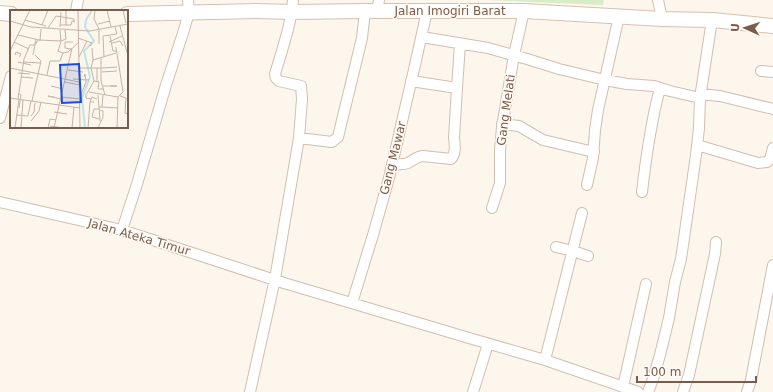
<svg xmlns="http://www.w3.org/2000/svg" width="773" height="392" viewBox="0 0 773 392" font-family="'DejaVu Sans',sans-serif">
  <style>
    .green { fill: #d8ecc9 }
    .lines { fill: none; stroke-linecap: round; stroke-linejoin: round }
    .minor-casing { stroke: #d1beb0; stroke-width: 12 }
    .secondary-casing { stroke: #d6c0b0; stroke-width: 16 }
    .minor { stroke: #fff; stroke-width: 10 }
    .secondary { stroke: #fff; stroke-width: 14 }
    .labels { text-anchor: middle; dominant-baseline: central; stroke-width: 3; stroke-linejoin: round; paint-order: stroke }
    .street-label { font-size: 12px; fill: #7a5c4d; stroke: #fffaf3 }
    .inset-river { fill: none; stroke: #bfe3e8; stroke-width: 2 }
    .inset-road { fill: none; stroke: #c5b3a7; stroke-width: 1 }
    .view { fill: #1d4ed8; fill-opacity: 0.15; stroke: #1d4ed8; stroke-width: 2 }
    .inset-edge { fill: none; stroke: #7a5c4d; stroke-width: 2 }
  </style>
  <rect width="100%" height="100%" fill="#fdf6ec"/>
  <path class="green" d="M 487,0 L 604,0 L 603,5 Z"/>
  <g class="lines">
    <g class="minor-casing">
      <path id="minor" d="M 293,0 C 291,25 282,50 275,74 L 276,78 L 279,81 L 301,86 L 302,99 L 299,138
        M 658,0 L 662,19
        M 76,11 L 78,0
        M 377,11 L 379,0
        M 422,37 L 488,48 L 527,59 L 559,69 L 605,80 L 627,84 L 654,86 L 670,91 L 700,98
        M 761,71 L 773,72
        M 411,81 L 457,88
        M 700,94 L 720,96 L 773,109
        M 0,118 L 11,76
        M 502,124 L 519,126 L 543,140 L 594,152
        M 697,145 L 758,163 L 767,162 L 770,159 L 773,148
        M 392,164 C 398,164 403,165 408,163 C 414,160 417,156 423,156 L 451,159 C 456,154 455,145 454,138 L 457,88 L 460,44
        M 587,185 L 593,158 L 595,130 L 598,110 L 619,16
        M 642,192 C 646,157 651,122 660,88
        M 0,202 L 122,230 L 284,283 L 469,338 L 545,360 L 638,392
        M 492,208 L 500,183 L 500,151 L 502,127 L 514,55 L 524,11
        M 122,230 L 137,184 L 166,85 L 184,30 L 189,12 L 188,0
        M 556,247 L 573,251 L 588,256
        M 352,303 L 373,235 L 389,178 L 415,65 L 427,11
        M 545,360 L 582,213
        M 623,387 L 646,284
        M 250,392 L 275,279 L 299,138 L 332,142 L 338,137 L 362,38 L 365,11
        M 473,392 L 488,344
        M 648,392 L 653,379 L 660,355 L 669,318 L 675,282 L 681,259 L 696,155 L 699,128 L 700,98 L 712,20
        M 683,392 L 689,375 L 715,254 L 716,242
        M 747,392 L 751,380 L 773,265"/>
    </g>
    <g class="secondary-casing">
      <path id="secondary" d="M 0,13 L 11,14
        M 127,14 L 256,11 L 292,12 L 365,11 L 524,11 L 662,19 L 712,20 L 773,26"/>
    </g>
    <use href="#minor" class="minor"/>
    <use href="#secondary" class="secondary"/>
  </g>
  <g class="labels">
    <g class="street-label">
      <text x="450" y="11">Jalan Imogiri Barat</text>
      <text transform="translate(506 110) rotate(-82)">Gang Melati</text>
      <text transform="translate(393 158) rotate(-76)">Gang Mawar</text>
      <text transform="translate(139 237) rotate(16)">Jalan Ateka Timur</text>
    </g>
  </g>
  <g transform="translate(10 10)">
    <rect width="118" height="118" fill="#fdf6ec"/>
    <path class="inset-river" d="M 75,118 L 72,88 L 80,67 L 74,41 L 84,31 L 75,17 L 76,10 L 82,0"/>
    <path class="inset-road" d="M 68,0 L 70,118M 85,0 L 84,9 L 89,19M 97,0 L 101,17M 113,0 L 116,13M 15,10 L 36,16M 0,11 L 21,17 L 80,21 L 118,14M 88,14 L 100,11M 32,15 L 38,0M 50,15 L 61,15 L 62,11 L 65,12M 56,15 L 56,0M 110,16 L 118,46M 50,17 L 51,2M 38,18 L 46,6 L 64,9 L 64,12M 50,20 L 51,32 L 48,41 L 53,43M 8,25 L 29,30 L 51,31 L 56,29 L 55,20M 100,26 L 103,41 L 107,41M 68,28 L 82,33 L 80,36M 30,31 L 31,19M 4,32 L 19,39M 99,32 L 112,26M 102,33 L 110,31 L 113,36M 89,34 L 89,20M 82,38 L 83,50 L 81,58 L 84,71M 61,39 L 55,38 L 55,32 L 63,32M 0,41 L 20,0M 5,45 L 6,42 L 11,44 L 9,47M 23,45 L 26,29M 69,47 L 77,31M 94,47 L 93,26 L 107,24 L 105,17M 91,48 L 91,71 L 95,85M 83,50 L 106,43M 8,52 L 21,55M 14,52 L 30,53M 0,58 L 69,72M 69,58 L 92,58M 92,58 L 107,57M 58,60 L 73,62M 92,62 L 107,61M 8,63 L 20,64M 37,65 L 40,51 L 50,51 L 53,43 L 58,42 L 68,33M 11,67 L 23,68M 63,69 L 79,70M 84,71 L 89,72 L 88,79 L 94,79M 55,72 L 70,75M 87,72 L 87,58M 41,76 L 53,79M 93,76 L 107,76 L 100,76M 79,82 L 108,87 L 113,82 L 106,37M 9,84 L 11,85 L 9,98M 88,85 L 90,111M 110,86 L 116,88 L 115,103 L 118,104M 44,87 L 38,86 L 51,89M 51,87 L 70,89M 70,87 L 76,72 L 75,64 L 74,67M 0,88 L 70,98M 8,89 L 14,49 L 20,35 L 25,35 L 28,30M 81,89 L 76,88 L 76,85 L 84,71M 22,91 L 31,51 L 25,45M 84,92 L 80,92 L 82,87 L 87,89M 89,97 L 92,97 L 93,85M 92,97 L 108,98M 44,102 L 57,104M 6,105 L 18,106 L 21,91M 21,106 L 24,102 L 25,93M 89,109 L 82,107 L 84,99 L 89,99M 21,111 L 29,101 L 31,92M 40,116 L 54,118M 5,118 L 9,89M 8,118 L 11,118 L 13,90M 38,118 L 40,109 L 46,110M 44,118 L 62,38M 62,118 L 64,97M 78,118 L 80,92M 88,118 L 93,107 L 93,101 L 90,100M 107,118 L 108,87"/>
    <path class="view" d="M 69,54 L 71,92 L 52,93 L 50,55 Z"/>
    <rect width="118" height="118" class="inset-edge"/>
  </g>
  <g transform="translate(745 28) rotate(273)" stroke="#fffaf3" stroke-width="3" paint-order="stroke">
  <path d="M0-3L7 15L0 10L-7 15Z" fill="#7a5c4d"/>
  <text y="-6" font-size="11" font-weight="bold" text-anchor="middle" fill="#7a5c4d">U</text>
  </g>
  <path d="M637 376v6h119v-6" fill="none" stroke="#7a5c4d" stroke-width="2"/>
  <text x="643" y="376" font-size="12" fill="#7a5c4d" stroke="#fffaf3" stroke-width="3" paint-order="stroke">100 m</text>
</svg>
